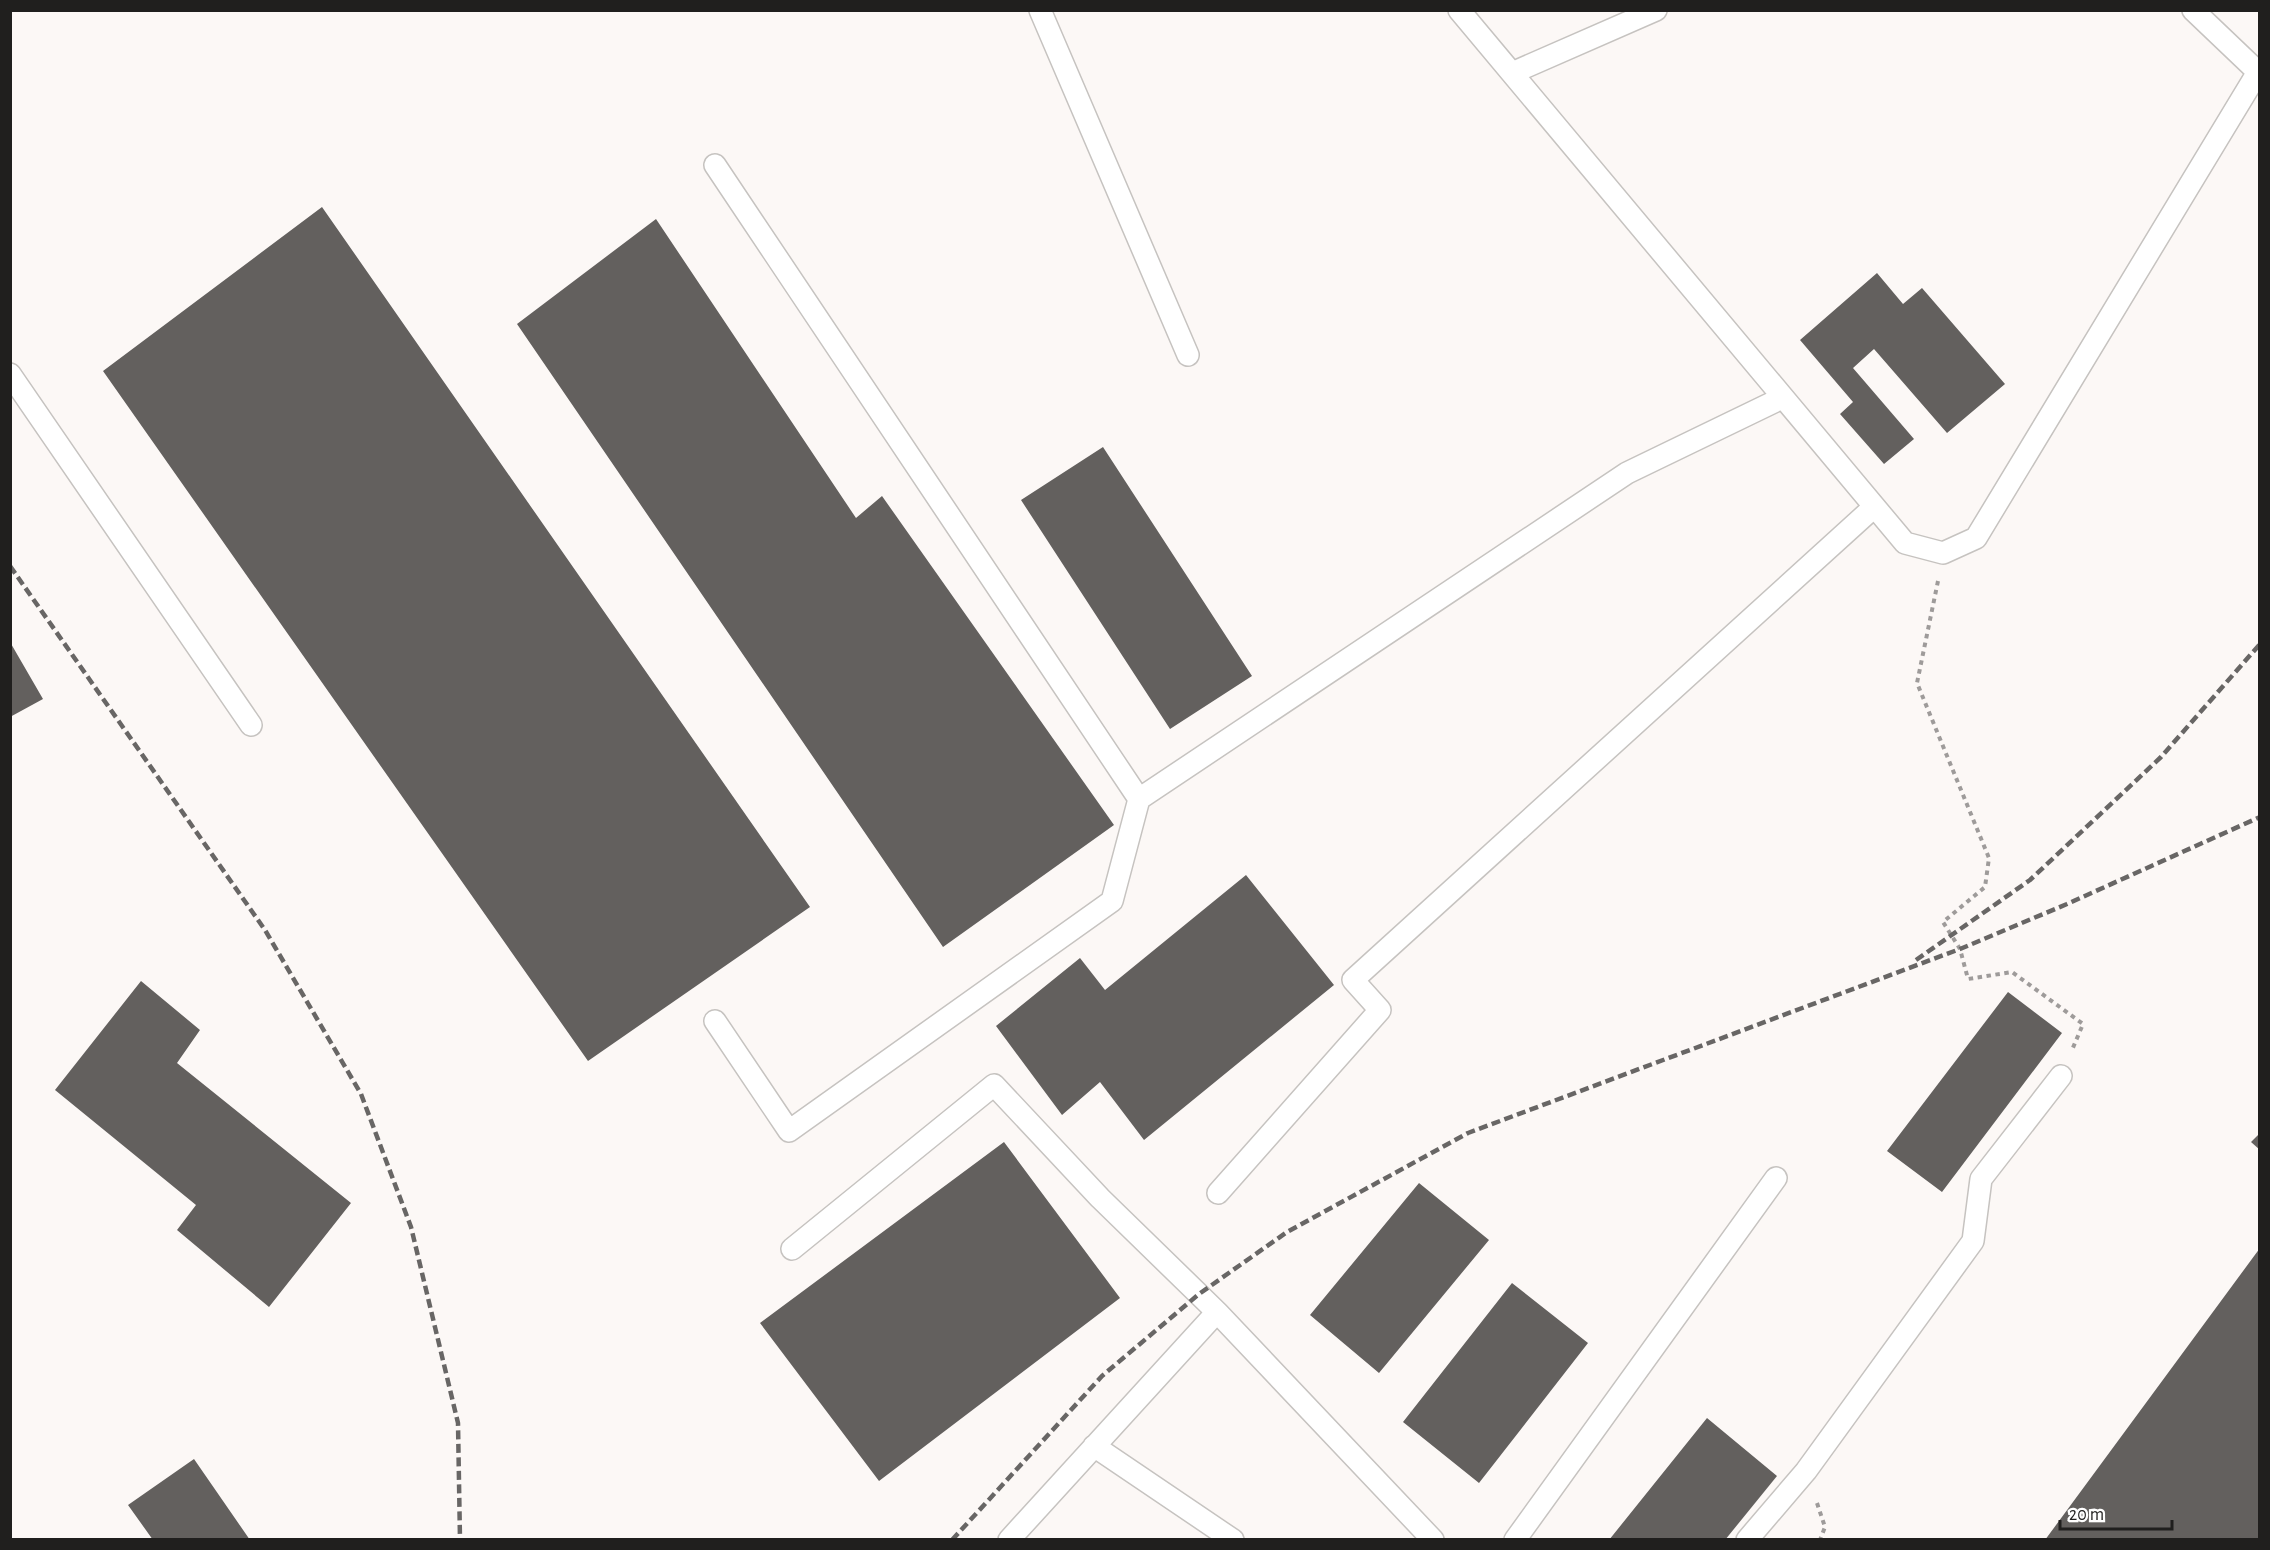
<svg xmlns="http://www.w3.org/2000/svg" width="2270" height="1550" viewBox="0 0 2270 1550" font-family="'Alegreya Sans',sans-serif">
  <style>
    .building { fill: #63605e }
    .lines { fill: none; stroke-linecap: round; stroke-linejoin: round }
    .lane-casing { stroke: #c6c3c0; stroke-width: 24 }
    .path { stroke: #9e9b9a; stroke-width: 4; stroke-dasharray: 4.5 4.5; stroke-linecap: butt }
    .lane { stroke: #fff; stroke-width: 21 }
    .rail { stroke: #686665; stroke-width: 4.5; stroke-dasharray: 9 4.5; stroke-linecap: butt }
  </style>
  <rect width="100%" height="100%" fill="#fcf8f6"/>
  <path class="building" d="M 322,207 L 810,907 L 588,1061 L 103,371 Z
    M 656,219 L 856,518 L 882,496 L 1114,825 L 943,947 L 517,324 Z
    M 1877,273 L 1903,304 L 1922,288 L 2005,384 L 1947,433 L 1874,349 L 1853,368 L 1914,439 L 1884,464 L 1840,414 L 1853,402 L 1800,340 Z
    M 1103,447 L 1252,676 L 1170,729 L 1021,500 Z
    M 10,642 L 43,699 L 10,717 Z
    M 1246,875 L 1334,985 L 1144,1140 L 1100,1082 L 1062,1115 L 996,1026 L 1080,958 L 1105,990 Z
    M 141,981 L 200,1030 L 177,1063 L 351,1203 L 269,1307 L 177,1230 L 196,1205 L 55,1090 Z
    M 2008,992 L 2062,1033 L 1942,1192 L 1887,1151 Z
    M 2260,1133 L 2260,1150 L 2251,1142 Z
    M 1004,1142 L 1120,1298 L 879,1481 L 760,1323 Z
    M 1419,1183 L 1489,1240 L 1379,1373 L 1310,1315 Z
    M 2260,1248 L 2260,1540 L 2045,1540 Z
    M 1512,1283 L 1588,1343 L 1479,1483 L 1403,1422 Z
    M 1707,1418 L 1777,1476 L 1725,1540 L 1609,1540 Z
    M 194,1459 L 250,1540 L 153,1540 L 128,1505 Z"/>
  <g class="lines">
    <g class="lane-casing">
      <path id="lane" d="M 1040,10 L 1188,355
        M 1459,10 L 1905,543 L 1943,553 L 1976,538 L 2258,72 L 2193,10
        M 1512,73 L 1656,10
        M 715,165 L 1139,799
        M 10,374 L 251,725
        M 715,1021 L 789,1131 L 1112,901 L 1139,799 L 1627,473 L 1782,398
        M 1218,1193 L 1380,1010 L 1353,980 L 1874,507
        M 792,1249 L 994,1085 L 1100,1198 L 1217,1312 L 1433,1540
        M 1094,1446 L 1233,1540
        M 1009,1540 L 1217,1312
        M 1515,1540 L 1776,1178
        M 1747,1540 L 1806,1471 L 1973,1241 L 1981,1179 L 2061,1076"/>
    </g>
    <path class="path" d="M 1938,581 L 1917,683 L 1989,858 L 1985,887 L 1943,922 L 1960,949 L 1968,979 L 2012,972 L 2083,1024 L 2072,1050
      M 1817,1503 L 1825,1527 L 1820,1540"/>
    <use href="#lane" class="lane"/>
    <path class="rail" d="M 10,566 L 265,930 L 361,1094 L 411,1227 L 458,1423 L 460,1540
      M 1916,960 L 2030,880 L 2161,757 L 2260,644
      M 952,1540 L 1102,1376 L 1199,1294 L 1287,1232 L 1468,1133 L 1960,949 L 2067,904 L 2260,817"/>
  </g>
  <rect width="2270" height="1550" fill="none" stroke="#201f1e" stroke-width="24"/>
  <path d="M2060 1520v9h112v-9" fill="none" stroke="#201f1e" stroke-width="3"/>
  <text x="2069" y="1520" font-size="18" fill="#201f1e" stroke="#ffffff" stroke-width="4.5" paint-order="stroke">20 m</text>
</svg>
